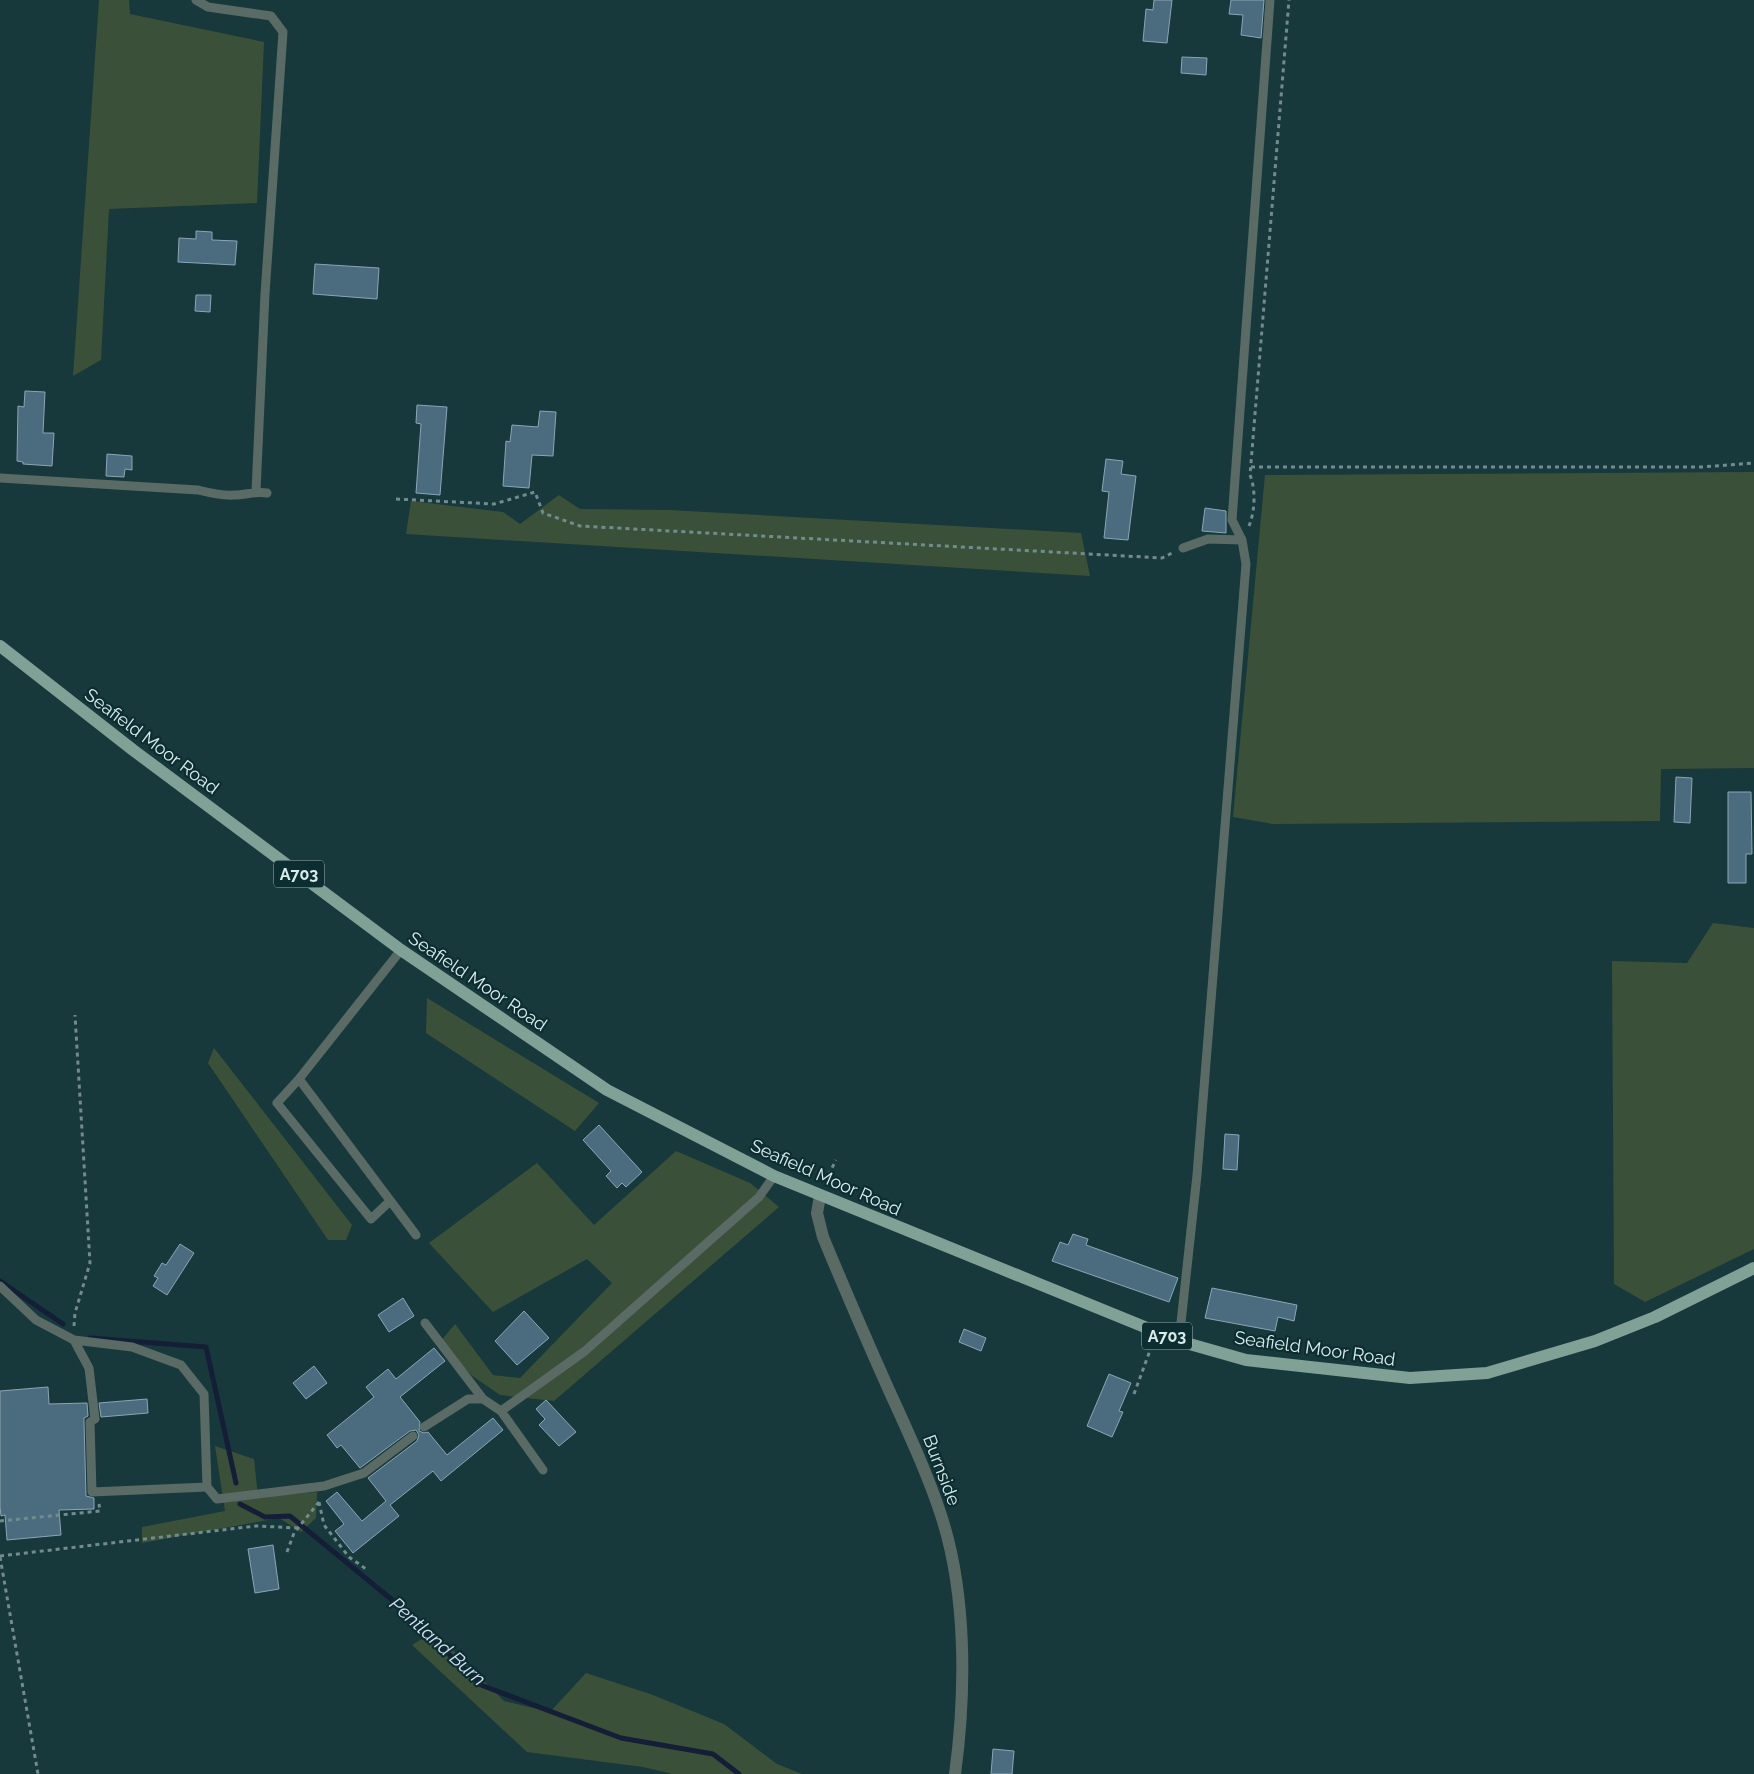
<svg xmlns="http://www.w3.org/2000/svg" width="1754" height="1774" viewBox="0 0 1754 1774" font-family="Raleway,sans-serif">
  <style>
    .green { fill: #3b5039 }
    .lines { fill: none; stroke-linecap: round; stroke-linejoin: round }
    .stream { stroke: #141f37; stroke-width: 5 }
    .building { fill: #4b6c7f; stroke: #8aa6b6 }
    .path { stroke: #718c8e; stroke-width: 3; stroke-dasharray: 4 4; stroke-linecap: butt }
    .service { stroke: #5a6a65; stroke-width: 9 }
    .minor { stroke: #5a6a65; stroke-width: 12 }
    .primary { stroke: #7fa196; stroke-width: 12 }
    .labels { text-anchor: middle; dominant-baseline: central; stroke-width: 4.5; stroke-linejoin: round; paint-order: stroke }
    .shield { fill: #0c2e31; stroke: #9cb3b5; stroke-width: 1 }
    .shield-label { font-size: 16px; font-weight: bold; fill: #d9eced }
    .street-label { font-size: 18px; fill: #d9eced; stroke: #0c2e31 }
    .water-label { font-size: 19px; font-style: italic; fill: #d5e0f5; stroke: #0c2e31 }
  </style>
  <rect width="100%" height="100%" fill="#17393c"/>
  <path class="green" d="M 99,0 L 129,0 L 130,14 L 264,42 L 257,203 L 109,209 L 101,360 L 73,376 Z
    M 1754,472 L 1754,768 L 1661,769 L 1660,821 L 1273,824 L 1233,817 L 1265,475 Z
    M 559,495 L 580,509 L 669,510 L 1081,533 L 1090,576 L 406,534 L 411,501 L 503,512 L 520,524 Z
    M 1713,923 L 1754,928 L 1754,1249 L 1645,1302 L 1614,1284 L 1612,961 L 1687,963 Z
    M 427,998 L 599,1103 L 575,1131 L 426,1033 Z
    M 214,1048 L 352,1225 L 346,1240 L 328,1240 L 208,1063 Z
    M 676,1151 L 750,1183 L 779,1207 L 554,1401 L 500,1395 L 471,1375 L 440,1342 L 455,1324 L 493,1375 L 520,1378 L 612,1283 L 587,1259 L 493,1312 L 429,1243 L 537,1163 L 594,1225 Z
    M 215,1446 L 254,1459 L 258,1497 L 317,1492 L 316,1518 L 301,1532 L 279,1518 L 142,1543 L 142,1527 L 225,1511 Z
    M 434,1631 L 504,1701 L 550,1712 L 586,1673 L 653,1695 L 724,1724 L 777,1764 L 802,1774 L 673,1774 L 643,1767 L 527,1752 L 412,1645 Z"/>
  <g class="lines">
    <path class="stream" d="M 0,1281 L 63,1324
      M 90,1338 L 206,1347 L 236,1483
      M 240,1504 L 265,1517 L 290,1516 L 391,1599 L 481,1685 L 621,1738 L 713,1754 L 739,1774"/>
  </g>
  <path class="building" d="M 1154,0 L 1172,0 L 1167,43 L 1143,41 L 1146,9 L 1153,10 Z
    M 1231,0 L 1264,0 L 1261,38 L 1241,35 L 1243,15 L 1229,14 Z
    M 1182,57 L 1207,58 L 1206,75 L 1181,73 Z
    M 196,231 L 212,232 L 212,240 L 237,241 L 235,265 L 178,262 L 179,238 L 196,239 Z
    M 315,264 L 379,268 L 377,299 L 313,294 Z
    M 196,295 L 211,295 L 210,312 L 195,311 Z
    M 25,391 L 45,392 L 43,433 L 54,433 L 52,466 L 23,464 L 23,462 L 17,461 L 18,406 L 24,407 Z
    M 417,405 L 447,407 L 440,495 L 416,493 L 421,424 L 416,423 Z
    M 540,411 L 556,412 L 553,456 L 532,455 L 529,488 L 503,486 L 506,441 L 510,442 L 512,425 L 538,427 Z
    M 107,454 L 132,456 L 132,470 L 125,469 L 124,477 L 106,476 Z
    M 1106,459 L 1123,461 L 1121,474 L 1136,476 L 1128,540 L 1104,538 L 1109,492 L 1102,491 Z
    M 1205,508 L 1226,511 L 1226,533 L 1202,531 Z
    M 1676,777 L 1692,778 L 1690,823 L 1674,822 Z
    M 1728,792 L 1751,792 L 1752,854 L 1746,854 L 1746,883 L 1728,883 Z
    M 599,1125 L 642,1172 L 626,1187 L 622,1183 L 617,1188 L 606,1176 L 611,1171 L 583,1140 Z
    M 1225,1134 L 1239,1135 L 1237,1170 L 1223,1169 Z
    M 1073,1234 L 1088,1239 L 1086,1245 L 1178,1278 L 1169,1302 L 1052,1261 L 1060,1242 L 1068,1245 Z
    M 180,1244 L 194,1253 L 167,1295 L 153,1286 L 158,1278 L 154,1276 L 162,1263 L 166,1265 Z
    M 1212,1288 L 1297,1305 L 1294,1321 L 1278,1317 L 1275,1331 L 1205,1318 Z
    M 403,1298 L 414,1316 L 389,1332 L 378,1315 Z
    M 524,1311 L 549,1338 L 517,1365 L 495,1341 Z
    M 964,1329 L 986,1338 L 981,1351 L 959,1342 Z
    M 434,1348 L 445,1361 L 400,1397 L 420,1422 L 419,1431 L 424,1433 L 428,1432 L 447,1455 L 493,1418 L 503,1430 L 441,1481 L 433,1471 L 390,1505 L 399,1516 L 353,1553 L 335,1531 L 344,1524 L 326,1501 L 337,1492 L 362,1521 L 386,1501 L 368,1478 L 417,1441 L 419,1435 L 416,1430 L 410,1431 L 360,1468 L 341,1445 L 337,1448 L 327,1435 L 374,1397 L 366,1387 L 388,1369 L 396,1379 Z
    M 314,1366 L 327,1383 L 306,1399 L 293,1383 Z
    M 1109,1374 L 1131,1383 L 1119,1411 L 1123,1412 L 1112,1437 L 1087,1426 Z
    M 48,1387 L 49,1404 L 87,1403 L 88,1416 L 84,1418 L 84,1422 L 86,1496 L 94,1498 L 94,1509 L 59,1510 L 61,1535 L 7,1540 L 5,1515 L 1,1516 L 0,1507 L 0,1391 Z
    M 147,1399 L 148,1413 L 101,1417 L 99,1403 Z
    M 546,1400 L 576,1432 L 559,1446 L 539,1425 L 545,1419 L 536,1409 Z
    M 273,1545 L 279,1589 L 255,1593 L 248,1549 Z
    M 993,1749 L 1014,1751 L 1012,1774 L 991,1774 Z"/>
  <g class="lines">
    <path class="path" d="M 1251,467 L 1702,467 L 1754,463
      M 396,499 L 494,504 L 535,492 L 543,513 L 580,526 L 1162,558 L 1174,552
      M 1249,526 C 1255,511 1256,490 1250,475 L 1289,0
      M 825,1182 L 836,1160
      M 74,1326 L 75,1313 L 90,1263 L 75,1015
      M 1134,1394 L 1152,1345
      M 319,1502 L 324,1525 L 349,1557 L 366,1569
      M 0,1521 L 100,1511 L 99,1504
      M 287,1552 L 294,1533 L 319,1502
      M 0,1556 L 256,1526 L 298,1528
      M 0,1557 L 38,1774"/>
    <path class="service" d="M 196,0 L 208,7 L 271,16 L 283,32 L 265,294 L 256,491
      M 0,478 L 198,490 C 210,493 222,496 234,495 C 246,495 255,491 267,493
      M 1183,548 L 1208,539 L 1242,540
      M 401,950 L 299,1079 L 416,1235
      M 299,1079 L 277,1103 L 371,1219 L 390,1201
      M 0,1286 L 36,1320 L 74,1340 L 132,1347 L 181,1365 L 204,1394 L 207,1487 L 92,1492 L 90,1422 L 95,1419 L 89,1368 L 74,1340
      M 425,1323 L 483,1399
      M 1179,1341 L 1197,1175 L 1246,564 L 1242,540 L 1232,520 L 1270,0
      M 501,1411 L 543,1470
      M 424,1427 L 468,1399 L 483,1399 L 501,1411 L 585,1351 L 759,1197 L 774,1176
      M 207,1487 L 217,1499 L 324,1486 L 364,1473 L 413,1436"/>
    <path class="minor" d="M 820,1196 L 817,1213 L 823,1237 C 843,1285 863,1332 884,1379 C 904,1424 926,1469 941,1515 C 967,1594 966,1693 955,1774"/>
    <path class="primary" d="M 0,646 L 133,750 L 401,950 L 607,1090 L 774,1176 L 1179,1341 L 1246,1360 L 1410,1378 L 1487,1373 L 1595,1341 L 1655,1317 L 1754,1268"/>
  </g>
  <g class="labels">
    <g class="shield">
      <rect x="274" y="860.5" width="50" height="27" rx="4"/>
      <rect x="1142" y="1322.5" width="50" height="27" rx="4"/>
    </g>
    <g class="shield-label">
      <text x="299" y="874">A703</text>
      <text x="1167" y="1336">A703</text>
    </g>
    <g class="street-label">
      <text transform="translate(152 741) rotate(37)">Seafield Moor Road</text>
      <text transform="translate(478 981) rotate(34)">Seafield Moor Road</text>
      <text transform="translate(826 1177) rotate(24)">Seafield Moor Road</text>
      <text transform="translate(1315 1348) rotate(8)">Seafield Moor Road</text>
      <text transform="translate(942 1470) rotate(69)">Burnside</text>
    </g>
    <g class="water-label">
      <text transform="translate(438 1641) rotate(42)">Pentland Burn</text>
    </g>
  </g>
</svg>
